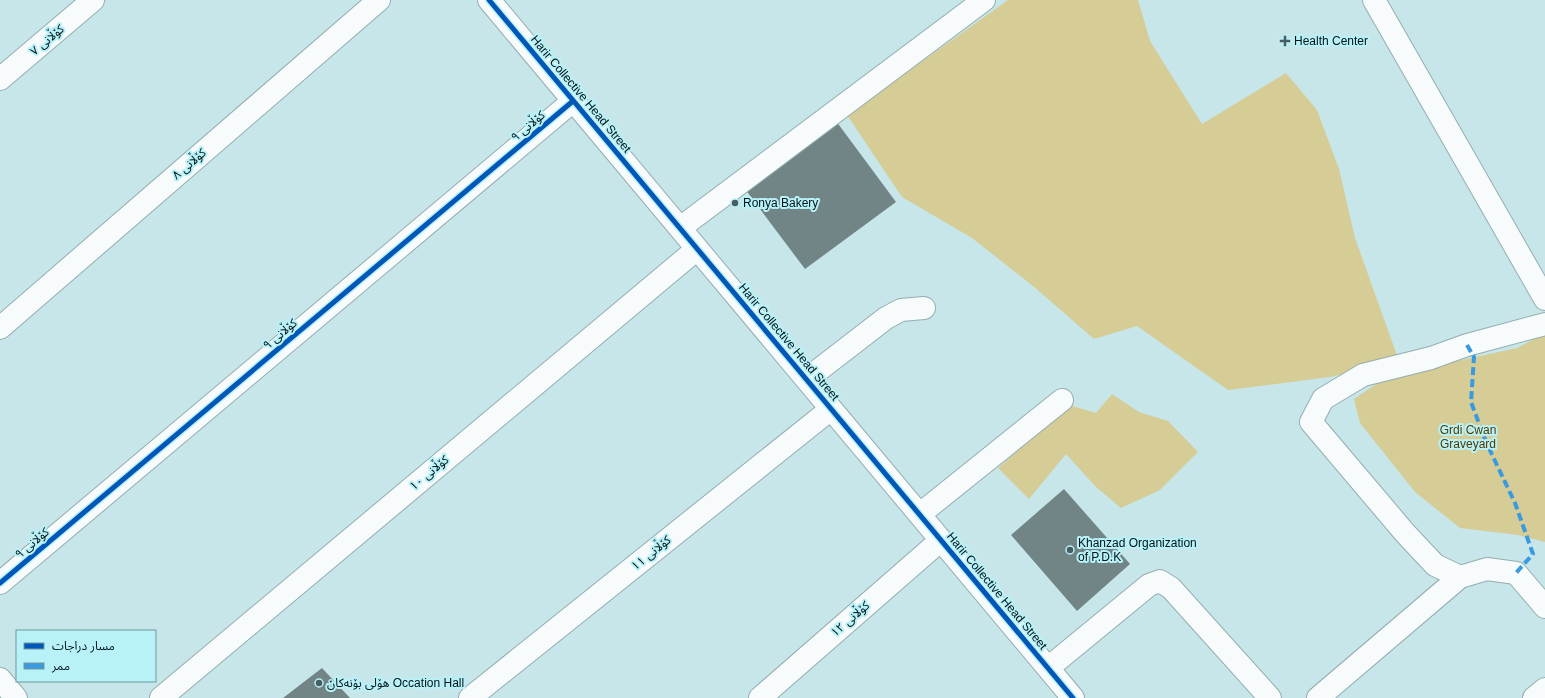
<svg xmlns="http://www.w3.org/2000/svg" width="1545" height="698" viewBox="0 0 1545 698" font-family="Arial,'Noto Sans Arabic',sans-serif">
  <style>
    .green { fill: #d6cc95 }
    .building { fill: #718486 }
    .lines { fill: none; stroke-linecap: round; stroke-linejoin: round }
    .minor-casing { stroke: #95adb0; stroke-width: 24 }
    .minor { stroke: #f7fbfc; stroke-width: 22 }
    .quiet { stroke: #399adf; stroke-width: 4; stroke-dasharray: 8 4; stroke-linecap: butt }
    .cycleway-casing { stroke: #b9f1f8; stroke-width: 8 }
    .cycleway { stroke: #0057b8; stroke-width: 5 }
    .poi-dot { fill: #465e61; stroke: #b9f1f8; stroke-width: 1.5 }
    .labels { text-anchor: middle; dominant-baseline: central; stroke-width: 4; stroke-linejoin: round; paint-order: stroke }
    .street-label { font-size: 12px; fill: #011417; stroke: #b9f1f8 }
    .poi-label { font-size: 12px; fill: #011417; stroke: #b9f1f8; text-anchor: start }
    .park-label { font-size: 12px; fill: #4f3a00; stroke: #b9f1f8 }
  </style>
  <rect width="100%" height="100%" fill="#c7e6ea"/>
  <path class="green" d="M 1008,0 L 1138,0 L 1150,41 L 1202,124 L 1286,73 L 1317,110 L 1339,169 L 1355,238 L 1399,361 L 1330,377 L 1228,390 L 1137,326 L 1094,339 L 1033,286 L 972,238 L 902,197 L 847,115 Z
    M 1545,333 L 1545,542 L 1518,535 L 1460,528 L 1415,492 L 1360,423 L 1354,399 L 1388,376 L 1517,348 Z
    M 1112,394 L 1139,412 L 1168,421 L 1198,452 L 1160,490 L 1121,508 L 1096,487 L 1066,454 L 1029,499 L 998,468 L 1069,405 L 1096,413 Z"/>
  <path class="building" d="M 836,121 L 896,202 L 805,269 L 745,189 Z
    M 1064,489 L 1130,564 L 1077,611 L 1011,535 Z
    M 322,668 L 350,698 L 283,698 Z"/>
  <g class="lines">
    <g class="minor-casing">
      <path id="minor" d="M 489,0 L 1073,698
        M 1374,0 L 1545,299
        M 0,79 L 93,0
        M 680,228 L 984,0
        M 1545,324 L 1467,345 L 1431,358 L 1363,375 L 1323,399 L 1311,422 L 1405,533 L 1435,565 L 1460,577 L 1487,569 L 1516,573 L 1545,607
        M 0,328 L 379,0
        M 807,379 L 886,318 L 901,310 L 924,308
        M 920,514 L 1062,400
        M 0,583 L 573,101
        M 1048,668 L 1149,585 L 1160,581 L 1171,588 L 1270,698
        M 0,679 L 16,698
        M 161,698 L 697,249
        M 470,698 L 831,409
        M 760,698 L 941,540
        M 1318,698 L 1460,577
        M 1534,698 L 1545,689"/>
    </g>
    <use href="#minor" class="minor"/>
    <path class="quiet" d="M 1467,345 L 1474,357 L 1471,402 L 1486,442 L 1515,503 L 1533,554 L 1516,573"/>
    <g class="cycleway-casing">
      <path id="cycleway" d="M 489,0 L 1073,698
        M 0,583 L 573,101"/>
    </g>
    <use href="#cycleway" class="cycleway"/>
  </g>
  <g class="poi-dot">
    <path d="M1283 35h4v4h4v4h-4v4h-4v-4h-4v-4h4z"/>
    <circle cx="735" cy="203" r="4"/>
    <circle cx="1070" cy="550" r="4"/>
    <circle cx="319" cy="683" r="4"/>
  </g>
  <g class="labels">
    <g class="street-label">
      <text transform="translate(47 40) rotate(-40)">کۆڵانی ٧</text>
      <text transform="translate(581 94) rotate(50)">Harir Collective Head Street</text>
      <text transform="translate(528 126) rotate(-40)">کۆڵانی ٩</text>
      <text transform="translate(189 164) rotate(-41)">کۆڵانی ٨</text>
      <text transform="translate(280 334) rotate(-40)">کۆڵانی ٩</text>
      <text transform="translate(789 342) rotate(50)">Harir Collective Head Street</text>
      <text transform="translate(429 473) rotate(-40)">کۆڵانی ١٠</text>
      <text transform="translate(32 543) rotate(-40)">کۆڵانی ٩</text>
      <text transform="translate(651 553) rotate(-39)">کۆڵانی ١١</text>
      <text transform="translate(997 591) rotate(50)">Harir Collective Head Street</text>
      <text transform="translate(850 619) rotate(-41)">کۆڵانی ١٢</text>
    </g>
    <g class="poi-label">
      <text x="1294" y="41">Health Center</text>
      <text x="743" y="203">Ronya Bakery</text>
      <text x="1078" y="543">Khanzad Organization<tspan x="1078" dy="14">of P.D.K</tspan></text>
      <text x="327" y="683">هۆلی بۆنەکان Occation Hall</text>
    </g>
    <g class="park-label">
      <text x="1468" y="430">Grdi Cwan<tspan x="1468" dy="14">Graveyard</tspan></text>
    </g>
  </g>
  <rect x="16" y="630" width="140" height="52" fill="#b9f1f8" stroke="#6f999e"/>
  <rect x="24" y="643" width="20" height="6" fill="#0057b8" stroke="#6f999e"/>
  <text x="52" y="650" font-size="12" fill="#011417">مسار دراجات</text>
  <rect x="24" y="663" width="20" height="6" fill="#399adf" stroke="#6f999e"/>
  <text x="52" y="670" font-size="12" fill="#011417">ممر</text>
</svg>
